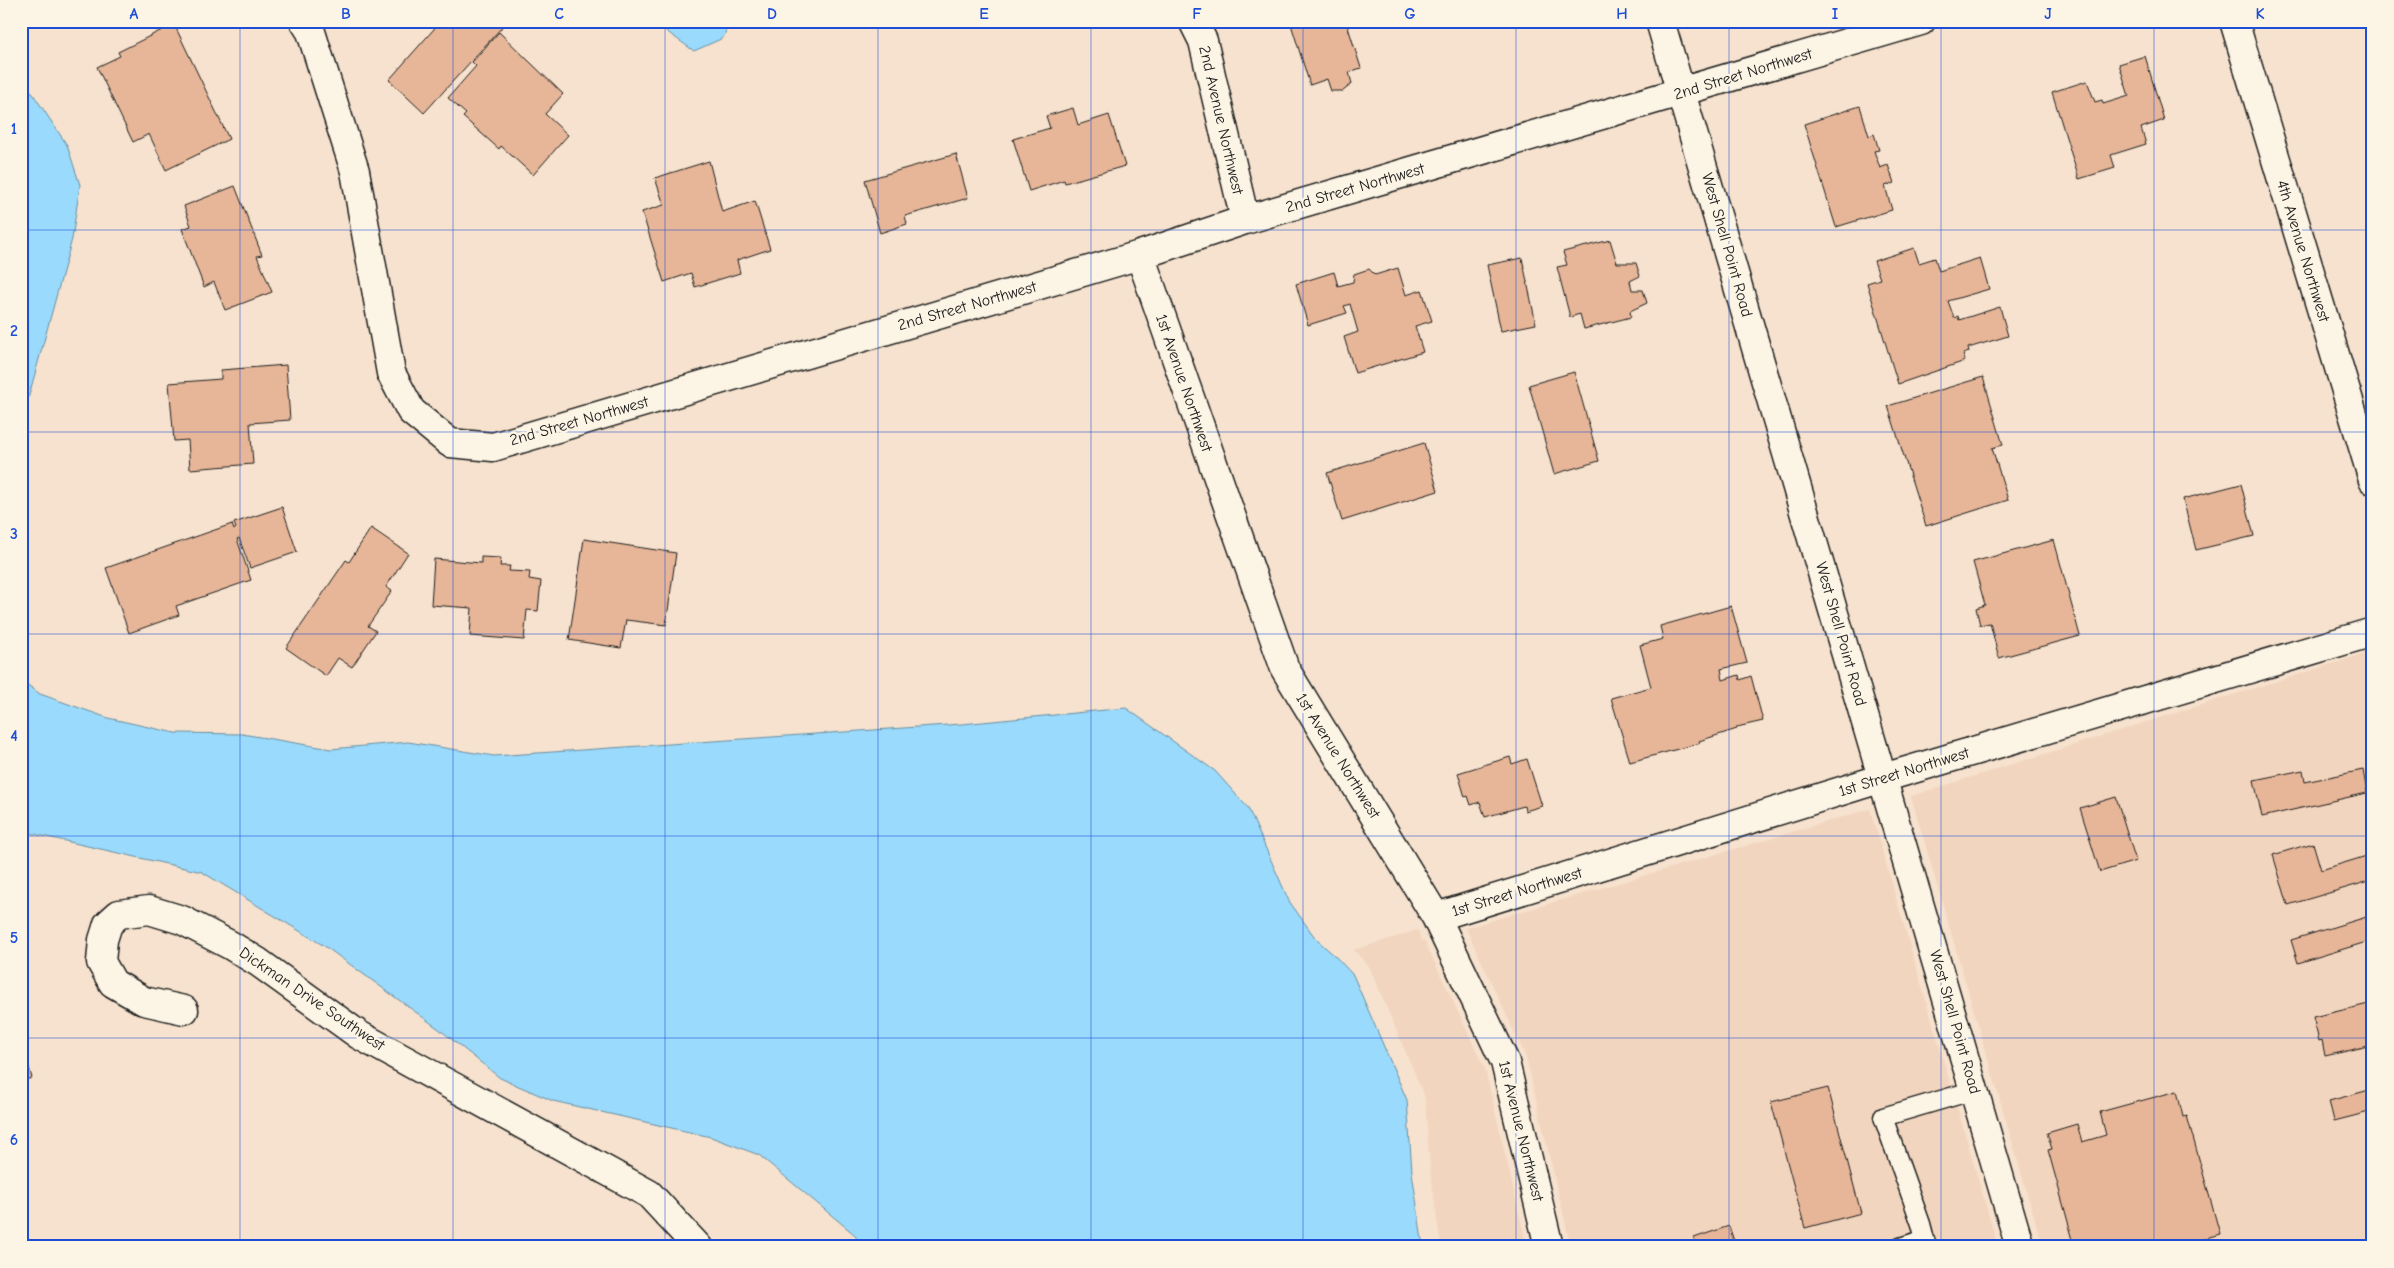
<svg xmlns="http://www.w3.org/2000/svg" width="2394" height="1268" viewBox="0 0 2394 1268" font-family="'Comic Neue',sans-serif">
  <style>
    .built { fill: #f2d5be }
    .water { fill: #9adafc; stroke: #688ea2 }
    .building { fill: #e7b698; stroke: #1c1c1c }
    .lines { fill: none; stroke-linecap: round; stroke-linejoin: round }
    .lane-casing { stroke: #1c1c1c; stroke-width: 21 }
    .street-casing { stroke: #1c1c1c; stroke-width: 31 }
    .secondary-casing { stroke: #1c1c1c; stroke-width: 31 }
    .lane { stroke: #fcf5e5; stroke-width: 18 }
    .street { stroke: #fcf5e5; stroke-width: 28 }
    .secondary { stroke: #fcf5e5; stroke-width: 28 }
    .grid { fill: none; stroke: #1d4ed8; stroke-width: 1; stroke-opacity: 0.55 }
    .labels { text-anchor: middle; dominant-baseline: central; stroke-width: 5; stroke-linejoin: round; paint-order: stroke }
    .street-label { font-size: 16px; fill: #1c1c1c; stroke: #fcf5e5 }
    .neatline { fill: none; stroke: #1d4ed8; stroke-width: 2 }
    .grid-label { font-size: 16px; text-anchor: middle; font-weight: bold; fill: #1d4ed8 }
  </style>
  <rect width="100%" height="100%" fill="#f6e2ce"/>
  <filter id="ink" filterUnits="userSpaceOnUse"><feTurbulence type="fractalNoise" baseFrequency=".02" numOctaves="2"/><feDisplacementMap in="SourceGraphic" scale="10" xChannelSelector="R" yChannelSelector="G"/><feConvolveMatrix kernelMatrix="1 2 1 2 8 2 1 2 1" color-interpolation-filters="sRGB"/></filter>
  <g filter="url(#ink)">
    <path class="built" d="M 2373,651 L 2373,1241 L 2351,1247 L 2043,1247 L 1911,796 Z
      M 1870,809 L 1998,1247 L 1571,1247 L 1526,1057 L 1466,928 Z
      M 1418,930 L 1421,941 L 1424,940 L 1485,1069 L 1527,1247 L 1441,1247 L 1430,1169 L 1425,1098 L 1370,968 L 1354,950 Z"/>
    <path class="water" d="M 662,21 L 730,21 L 723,38 L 694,51 L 666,31 Z
      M 21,81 L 31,91 L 67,145 L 80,185 L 72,239 L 28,399 L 21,414 Z
      M 21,680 L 40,694 L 108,718 L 175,733 L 242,734 L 331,749 L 408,742 L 494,756 L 962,724 L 1126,708 L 1215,771 L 1248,808 L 1289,901 L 1316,939 L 1335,956 L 1353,975 L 1407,1100 L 1412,1172 L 1423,1247 L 862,1247 L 854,1234 L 759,1155 L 711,1137 L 553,1101 L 500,1078 L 439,1029 L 326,947 L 202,872 L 21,831 Z"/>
    <path class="building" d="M 441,21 L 496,21 L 502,27 L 424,113 L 389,80 Z
      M 1290,21 L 1346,21 L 1361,68 L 1349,72 L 1352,84 L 1343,91 L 1331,91 L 1327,79 L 1310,85 Z
      M 174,24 L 229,139 L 166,170 L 149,134 L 133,142 L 97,67 L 120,56 L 118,52 Z
      M 499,32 L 563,94 L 545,114 L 568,135 L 533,175 L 501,146 L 499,149 L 463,117 L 466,114 L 448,98 L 476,66 L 472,62 Z
      M 2145,56 L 2164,120 L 2141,128 L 2146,144 L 2111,155 L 2115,168 L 2079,179 L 2052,92 L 2087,81 L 2095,102 L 2102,100 L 2103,104 L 2129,96 L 2119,64 Z
      M 1860,106 L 1869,136 L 1874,134 L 1879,150 L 1874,151 L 1880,168 L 1888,165 L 1894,183 L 1885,186 L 1892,210 L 1836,227 L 1804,124 Z
      M 1073,108 L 1078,125 L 1109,115 L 1125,166 L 1065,183 L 1064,180 L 1029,191 L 1013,139 L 1050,128 L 1046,116 Z
      M 956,154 L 968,198 L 905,216 L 907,224 L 880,233 L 865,180 Z
      M 709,161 L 722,212 L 755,201 L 770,249 L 737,260 L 740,273 L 695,287 L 691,273 L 664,282 L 642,212 L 664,205 L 655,178 Z
      M 235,186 L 262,255 L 257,256 L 272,292 L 225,310 L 214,282 L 204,287 L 182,229 L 191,226 L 184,206 Z
      M 1610,240 L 1617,263 L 1636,263 L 1640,276 L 1630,281 L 1632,290 L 1643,290 L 1647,303 L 1630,311 L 1631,317 L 1584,329 L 1580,314 L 1570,317 L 1557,267 L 1567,265 L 1563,252 Z
      M 1914,248 L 1919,263 L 1935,258 L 1939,271 L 1980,258 L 1989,289 L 1948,301 L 1954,318 L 1958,316 L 1959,320 L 2000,307 L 2008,336 L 1968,348 L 1969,352 L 1963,354 L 1965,361 L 1898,384 L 1867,283 L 1880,279 L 1874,261 Z
      M 1522,258 L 1536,324 L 1501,331 L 1487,265 Z
      M 1398,268 L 1406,295 L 1422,290 L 1432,321 L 1415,326 L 1423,352 L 1355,373 L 1344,337 L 1358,332 L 1350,304 L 1344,306 L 1347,313 L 1308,325 L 1296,284 L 1334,272 L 1338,286 L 1353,282 L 1354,274 L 1369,269 L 1375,275 Z
      M 286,365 L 290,420 L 250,423 L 253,464 L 190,469 L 188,440 L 174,441 L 169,383 L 221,379 L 221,370 Z
      M 1574,372 L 1599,461 L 1554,474 L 1529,385 Z
      M 1983,377 L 2003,445 L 1992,448 L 2008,500 L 1926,526 L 1888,406 Z
      M 1424,443 L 1438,491 L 1342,521 L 1327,473 Z
      M 2241,484 L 2254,536 L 2196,550 L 2183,499 Z
      M 282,507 L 297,552 L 250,568 L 239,538 L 237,539 L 251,580 L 176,606 L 179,615 L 129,633 L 106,568 L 232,524 L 234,530 L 236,528 L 234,523 Z
      M 371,528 L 408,553 L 386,587 L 392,591 L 368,626 L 376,631 L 352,667 L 338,658 L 326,676 L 286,648 L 346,560 L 349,562 Z
      M 584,539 L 676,553 L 666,625 L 626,620 L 621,648 L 569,640 Z
      M 2054,540 L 2080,636 L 1999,658 L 1990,623 L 1980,625 L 1976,608 L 1985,605 L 1973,562 Z
      M 481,557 L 501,558 L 500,566 L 510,566 L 509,571 L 530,572 L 529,579 L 541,581 L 538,611 L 527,610 L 524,640 L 470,636 L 472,608 L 431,605 L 434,559 L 481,563 Z
      M 1731,606 L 1747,663 L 1721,669 L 1723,680 L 1739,675 L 1740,680 L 1751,676 L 1763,721 L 1737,727 L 1737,729 L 1699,741 L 1700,743 L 1630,762 L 1611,698 L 1651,687 L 1640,645 L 1663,639 L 1660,626 Z
      M 1510,757 L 1512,764 L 1527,759 L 1542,806 L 1525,811 L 1524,806 L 1485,817 L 1480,802 L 1471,805 L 1468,796 L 1465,797 L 1458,773 Z
      M 2303,770 L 2305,782 L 2363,770 L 2367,793 L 2262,817 L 2254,780 Z
      M 2116,797 L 2136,861 L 2100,872 L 2080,808 Z
      M 2313,843 L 2321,870 L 2373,854 L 2373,880 L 2288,905 L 2273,855 Z
      M 2373,915 L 2373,940 L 2298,963 L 2291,940 Z
      M 2373,1003 L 2373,1045 L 2325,1056 L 2322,1040 L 2319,1041 L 2313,1017 Z
      M 21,1048 L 23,1048 L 32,1078 L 21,1081 Z
      M 1828,1088 L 1861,1213 L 1805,1228 L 1771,1102 Z
      M 2373,1089 L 2373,1111 L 2334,1121 L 2329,1101 Z
      M 2177,1091 L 2183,1117 L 2187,1116 L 2220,1234 L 2174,1247 L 2075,1247 L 2048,1150 L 2052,1149 L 2047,1133 L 2077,1124 L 2082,1142 L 2106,1135 L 2100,1112 Z
      M 1729,1226 L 1736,1247 L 1696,1247 L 1694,1238 Z"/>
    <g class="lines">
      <g class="lane-casing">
        <path id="lane" d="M 1900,1247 L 1925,1239
          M 1927,1247 L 1921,1224 L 1883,1117 L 1975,1090"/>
      </g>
      <g class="street-casing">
        <path id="street" d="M 304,21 L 311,32 L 355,171 L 391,373 L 411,411 L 450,443 L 493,447 L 1140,255 L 1245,220 L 1921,21
          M 1193,21 L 1203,41 L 1245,220
          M 2234,21 L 2373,480
          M 1140,255 L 1285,669 L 1436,917 L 1505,1062 L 1549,1247
          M 1436,917 L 1883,778 L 2373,632
          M 184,1010 L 144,1001 L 113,983 L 101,962 L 103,940 L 108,924 L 119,914 L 149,910 L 182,920 L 230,945 L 258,962 L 359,1035 L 649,1194 L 698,1247"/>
      </g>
      <g class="secondary-casing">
        <path id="secondary" d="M 1660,21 L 2020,1247"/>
      </g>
      <use href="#lane" class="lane"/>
      <use href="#street" class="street"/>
      <use href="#secondary" class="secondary"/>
    </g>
  </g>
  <path class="grid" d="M 240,21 L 240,1247M 453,21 L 453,1247M 665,21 L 665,1247M 878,21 L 878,1247M 1091,21 L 1091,1247M 1303,21 L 1303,1247M 1516,21 L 1516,1247M 1729,21 L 1729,1247M 1941,21 L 1941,1247M 2154,21 L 2154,1247M 21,230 L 2373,230M 21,432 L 2373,432M 21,634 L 2373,634M 21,836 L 2373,836M 21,1038 L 2373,1038"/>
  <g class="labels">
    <g class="street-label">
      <text transform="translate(1743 74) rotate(-17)">2nd Street Northwest</text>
      <text transform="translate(1221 120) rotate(77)">2nd Avenue Northwest</text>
      <text transform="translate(1355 188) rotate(-16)">2nd Street Northwest</text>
      <text transform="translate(1727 245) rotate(74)">West Shell Point Road</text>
      <text transform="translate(2303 251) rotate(73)">4th Avenue Northwest</text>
      <text transform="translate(967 306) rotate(-16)">2nd Street Northwest</text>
      <text transform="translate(1184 383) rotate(71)">1st Avenue Northwest</text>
      <text transform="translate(579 421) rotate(-16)">2nd Street Northwest</text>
      <text transform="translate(1841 634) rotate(74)">West Shell Point Road</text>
      <text transform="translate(1338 756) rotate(58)">1st Avenue Northwest</text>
      <text transform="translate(1904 772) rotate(-17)">1st Street Northwest</text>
      <text transform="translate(1517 892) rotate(-17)">1st Street Northwest</text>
      <text transform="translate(312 999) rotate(34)">Dickman Drive Southwest</text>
      <text transform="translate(1955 1022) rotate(74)">West Shell Point Road</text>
      <text transform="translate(1521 1131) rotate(76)">1st Avenue Northwest</text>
    </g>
  </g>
  <rect width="2394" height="1268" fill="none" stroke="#fcf5e5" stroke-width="55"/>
  <rect x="28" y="28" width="2338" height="1212" class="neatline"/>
  <g class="grid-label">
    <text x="134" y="19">A</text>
    <text x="346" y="19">B</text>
    <text x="559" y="19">C</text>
    <text x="772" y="19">D</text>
    <text x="984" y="19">E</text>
    <text x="1197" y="19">F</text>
    <text x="1410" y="19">G</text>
    <text x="1622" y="19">H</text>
    <text x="1835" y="19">I</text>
    <text x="2048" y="19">J</text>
    <text x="2260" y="19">K</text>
    <text x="14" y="134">1</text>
    <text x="14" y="336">2</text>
    <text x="14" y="539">3</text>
    <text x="14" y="741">4</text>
    <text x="14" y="943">5</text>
    <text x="14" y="1145">6</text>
  </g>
</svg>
